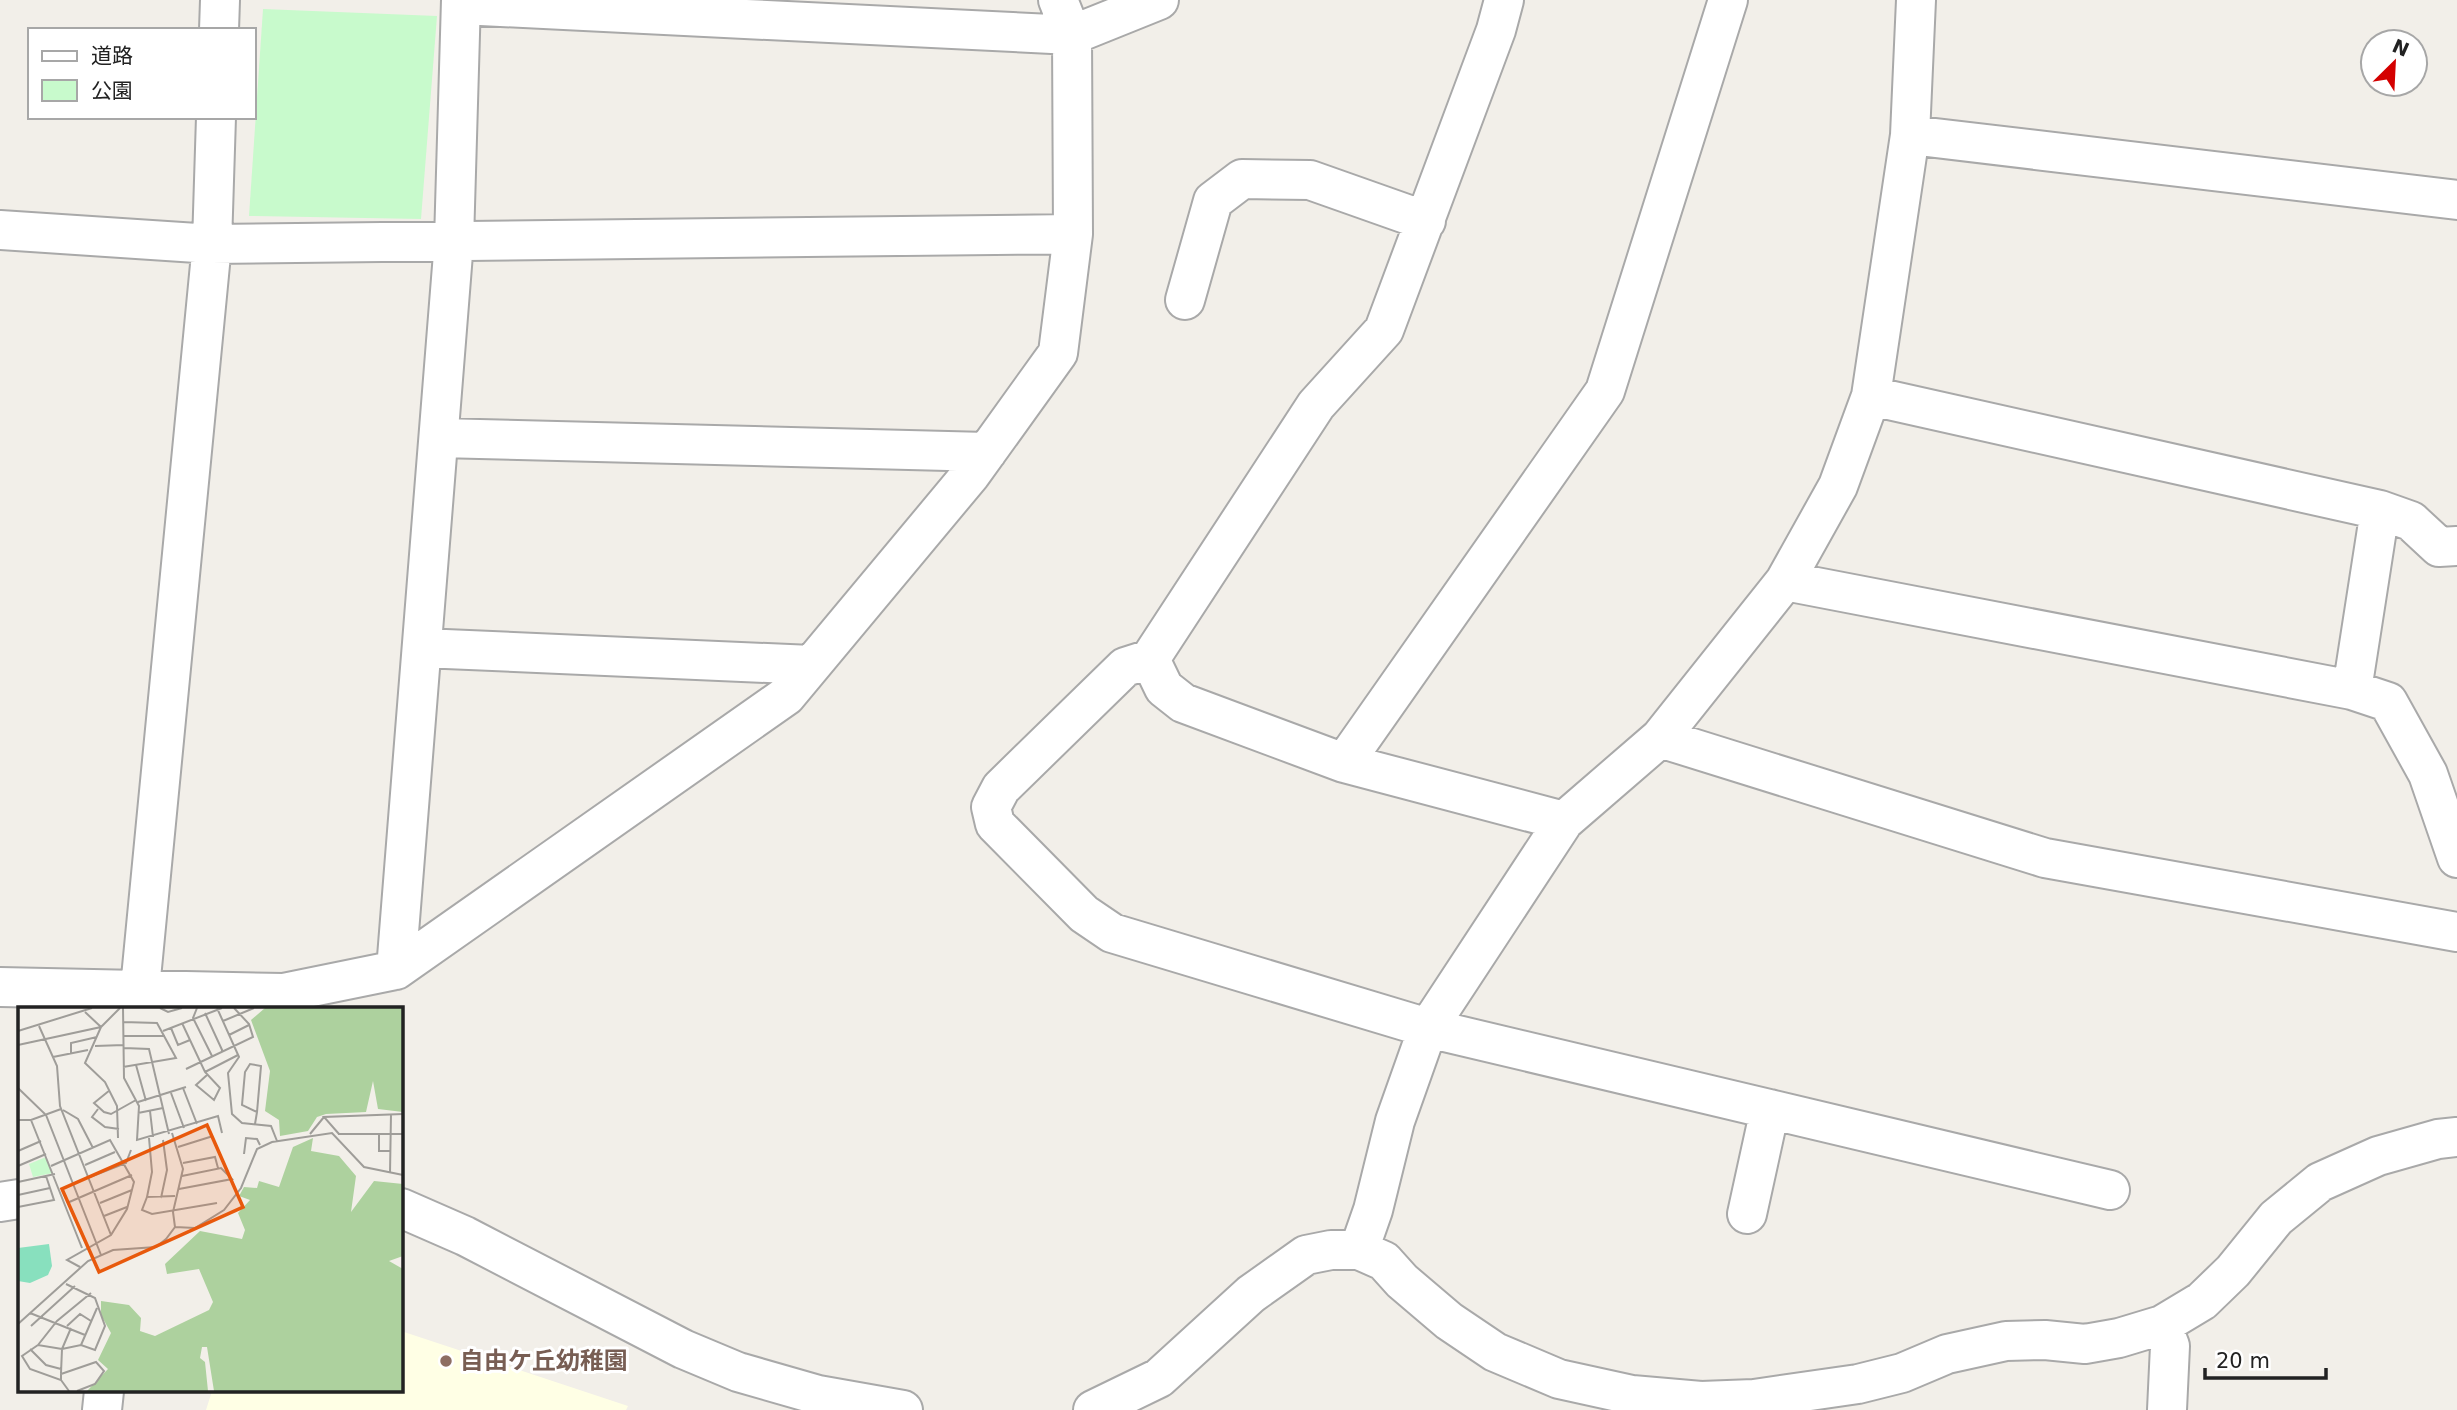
<svg xmlns="http://www.w3.org/2000/svg" width="2457" height="1410" viewBox="0 0 2457 1410" font-family="'DejaVu Sans','Noto Sans JP',sans-serif">
  <style>
    .education { fill: #ffffe5 }
    .park { fill: #c8facc }
    .lines { fill: none; stroke-linecap: round; stroke-linejoin: round }
    .minor-casing { stroke: #a9a9a9; stroke-width: 42 }
    .minor { stroke: #fff; stroke-width: 38 }
    .education-dot { fill: #8d6e63; stroke: #fff; stroke-width: 2.5 }
    .labels { text-anchor: middle; dominant-baseline: central; stroke-width: 6; stroke-linejoin: round; paint-order: stroke }
    .education-label { font-size: 24px; font-weight: bold; fill: #785e54; stroke: #fff; text-anchor: start }
    .inset-road { fill: none; stroke: #9f9d99; stroke-width: 2 }
    .view { fill: #e8590c; fill-opacity: 0.15; stroke: #e8590c; stroke-width: 3.5 }
    .inset-edge { fill: none; stroke: #222; stroke-width: 3.5 }
  </style>
  <rect width="100%" height="100%" fill="#f2efe9"/>
  <path class="education" d="M 401,1331 L 628,1406 L 626,1410 L 206,1410 L 212,1391 L 401,1391 Z"/>
  <path class="park" d="M 263,9 L 437,16 L 421,219 L 249,216 Z"/>
  <g class="lines">
    <g class="minor-casing">
      <path id="minor" d="M 1504,0 L 1496,30 L 1384,330 L 1316,405 L 1150,659 L 1164,688 L 1183,703 L 1344,763 L 1564,821
        M 461,5 L 1072,35 L 1159,0
        M 219,30 L 220,0
        M 1910,135 L 2457,200
        M 0,230 L 212,244 L 1073,234
        M 1185,300 L 1213,201 L 1242,179 L 1310,180 L 1426,221
        M 1871,396 L 2380,510 L 2352,690
        M 439,438 L 987,452
        M 2380,510 L 2411,521 L 2439,547 L 2457,546
        M 1785,581 L 2352,690 L 2388,702 L 2428,774 L 2457,858
        M 422,648 L 812,665
        M 1150,659 L 1125,667 L 1001,788 L 991,807 L 995,824 L 1084,914 L 1112,933 L 1428,1028 L 2110,1190
        M 1660,738 L 2045,858 L 2457,932
        M 1344,763 L 1605,391 L 1728,0
        M 396,970 L 454,241 L 461,0
        M 0,987 L 283,993 L 396,970 L 786,696 L 971,474 L 1058,353 L 1073,234 L 1072,35 L 1058,0
        M 138,1009 L 212,244 L 216,117
        M 0,1202 L 19,1199
        M 401,1208 L 465,1236 L 683,1349 L 738,1372 L 818,1395 L 903,1410
        M 1747,1214 L 1770,1109
        M 1359,1250 L 1373,1210 L 1395,1121 L 1428,1028 L 1564,821 L 1660,738 L 1785,581 L 1838,486 L 1871,396 L 1910,135 L 1916,0
        M 2162,1325 L 2170,1346 L 2167,1410
        M 102,1410 L 104,1391
        M 1093,1410 L 1159,1378 L 1251,1294 L 1306,1255 L 1331,1250 L 1359,1250 L 1384,1261 L 1402,1281 L 1449,1321 L 1495,1352 L 1559,1379 L 1632,1395 L 1701,1401 L 1754,1399 L 1858,1384 L 1902,1373 L 1947,1354 L 2006,1341 L 2045,1340 L 2085,1344 L 2119,1338 L 2162,1325 L 2202,1301 L 2233,1271 L 2276,1218 L 2320,1182 L 2378,1156 L 2438,1139 L 2457,1137"/>
    </g>
    <use href="#minor" class="minor"/>
  </g>
  <circle class="education-dot" cx="446" cy="1361" r="7"/>
  <g class="labels">
    <g class="education-label">
      <text x="460" y="1361">自由ケ丘幼稚園</text>
    </g>
  </g>
  <g transform="translate(18 1007)">
    <rect width="385" height="385" fill="#f2efe9"/>
    <path d="M 247,1 L 385,1 L 385,105 L 360,102 L 355,74 L 348,105 L 308,107 L 299,110 L 290,124 L 262,129 L 261,113 L 247,104 L 252,64 L 233,13 ZM 295,131 L 293,144 L 321,149 L 338,169 L 333,205 L 356,174 L 385,177 L 385,249 L 371,254 L 385,262 L 385,384 L 196,384 L 189,340 L 184,340 L 182,351 L 187,355 L 190,384 L 69,384 L 90,362 L 80,353 L 93,326 L 83,308 L 83,294 L 111,298 L 123,311 L 122,324 L 137,329 L 191,303 L 195,295 L 181,262 L 149,267 L 147,257 L 182,224 L 224,232 L 227,223 L 220,206 L 232,193 L 221,189 L 226,180 L 239,181 L 241,174 L 261,180 L 275,140 Z" fill="#add19e"/>
    <path d="M 28,150 L 35,166 L 15,170 L 11,157 Z" fill="#c8facc"/>
    <path d="M 31,237 L 34,259 L 30,268 L 12,276 L 0,274 L 0,241 Z" fill="#88e0be"/>
    <path class="inset-road" d="M 105,1 L 106,71 L 121,99 L 119,133 L 200,109 L 204,126M 142,1 L 150,5 L 164,1M 179,1 L 175,11 L 194,49M 199,1 L 221,50 L 210,66 L 214,107 L 224,116 L 253,119 L 259,134M 67,5 L 83,20M 187,6 L 205,45M 205,14 L 236,1M 105,15 L 139,16 L 158,51 L 105,60M 164,16 L 187,65 L 202,81 L 196,93 L 178,78 L 189,68M 21,19 L 39,59 L 42,99 L 93,228M 83,20 L 67,56 L 87,75 L 99,99 L 100,131M 153,21 L 160,38 L 172,33M 0,24 L 74,1M 145,24 L 204,1M 211,28 L 231,18M 105,29 L 147,29M 0,38 L 83,20 L 102,1M 77,39 L 106,38M 106,41 L 131,42 L 151,127M 53,46 L 53,36 L 79,30M 35,50 L 70,43M 118,58 L 128,94M 168,62 L 235,30 L 231,17 L 216,1M 187,65 L 220,48M 0,81 L 28,108 L 83,248M 165,81 L 179,117M 92,83 L 76,96 L 86,105 L 93,107 L 118,93M 153,86 L 166,121M 120,95 L 168,80M 80,102 L 74,110 L 87,120 L 101,122M 45,103 L 60,112 L 75,141M 132,104 L 135,130M 120,106 L 145,101M 0,113 L 13,113 L 43,102M 13,113 L 64,241M 237,117 L 239,105 L 243,59 L 232,57 L 227,65 L 224,98 L 239,105M 292,127 L 306,110M 320,127 L 385,127M 321,127 L 306,110 L 385,107M 361,127 L 361,144 L 372,144M 131,131 L 134,165 L 129,190 L 157,189M 160,140 L 195,129M 0,144 L 23,134M 226,147 L 228,131 L 239,132 L 242,138M 165,156 L 197,150 L 200,161M 67,158 L 97,145M 0,159 L 28,147M 33,159 L 92,133 L 116,175 L 109,202 L 93,228 L 49,253 L 62,260M 372,166 L 373,107M 72,170 L 108,156 L 113,143M 0,175 L 37,167M 161,182 L 214,172 L 203,161 L 164,169M 0,188 L 32,181M 129,190 L 124,203 L 134,207 L 199,196M 143,191 L 149,163 L 145,133M 49,196 L 114,168M 82,196 L 114,183M 0,200 L 36,193 L 28,169M 86,209 L 109,200M 157,220 L 177,221 L 206,203 L 223,181 L 239,142 L 254,135 L 314,126 L 346,160 L 385,168M 48,277 L 77,291 L 87,319 L 77,343 L 63,338 L 44,342 L 20,338 L 4,349 L 12,362 L 43,373 L 51,384M 12,306 L 67,328M 0,317 L 70,254 L 95,243 L 138,240 L 148,232 L 157,220 L 155,205 L 165,162 L 154,126M 13,319 L 57,279M 49,319 L 62,307 L 73,314M 20,338 L 39,314 L 73,286M 63,338 L 79,301M 12,342 L 28,358 L 43,362M 43,366 L 44,342 L 53,321M 43,373 L 43,367 L 78,355 L 86,364 L 77,377 L 59,384"/>
    <path class="view" d="M 189,118 L 225,200 L 81,265 L 44,182 Z"/>
    <rect width="385" height="385" class="inset-edge"/>
  </g>
  <rect x="28" y="28" width="228" height="91" fill="#ffffff" stroke="#a7a7a7" stroke-width="2"/>
  <rect x="42" y="51" width="35" height="10" fill="#ffffff" stroke="#a7a7a7" stroke-width="2"/>
  <text x="91" y="63" font-size="21" fill="#222222">道路</text>
  <rect x="42" y="80" width="35" height="21" fill="#c8facc" stroke="#a7a7a7" stroke-width="2"/>
  <text x="91" y="98" font-size="21" fill="#222222">公園</text>
  <g transform="translate(2394 63) rotate(24)"><circle r="33" fill="#ffffff" stroke="#a7a7a7" stroke-width="2"/>
  <path d="M0-5L12 26L0 18L-12 26Z" fill="#d40000"/>
  <text y="-10" font-size="19" font-weight="bold" text-anchor="middle" fill="#222222">N</text>
  </g>
  <path d="M2205 1368v10h121v-10" fill="none" stroke="#222222" stroke-width="3.5"/>
  <text x="2216" y="1368" font-size="21" fill="#222222" stroke="#ffffff" stroke-width="5" paint-order="stroke">20 m</text>
</svg>
